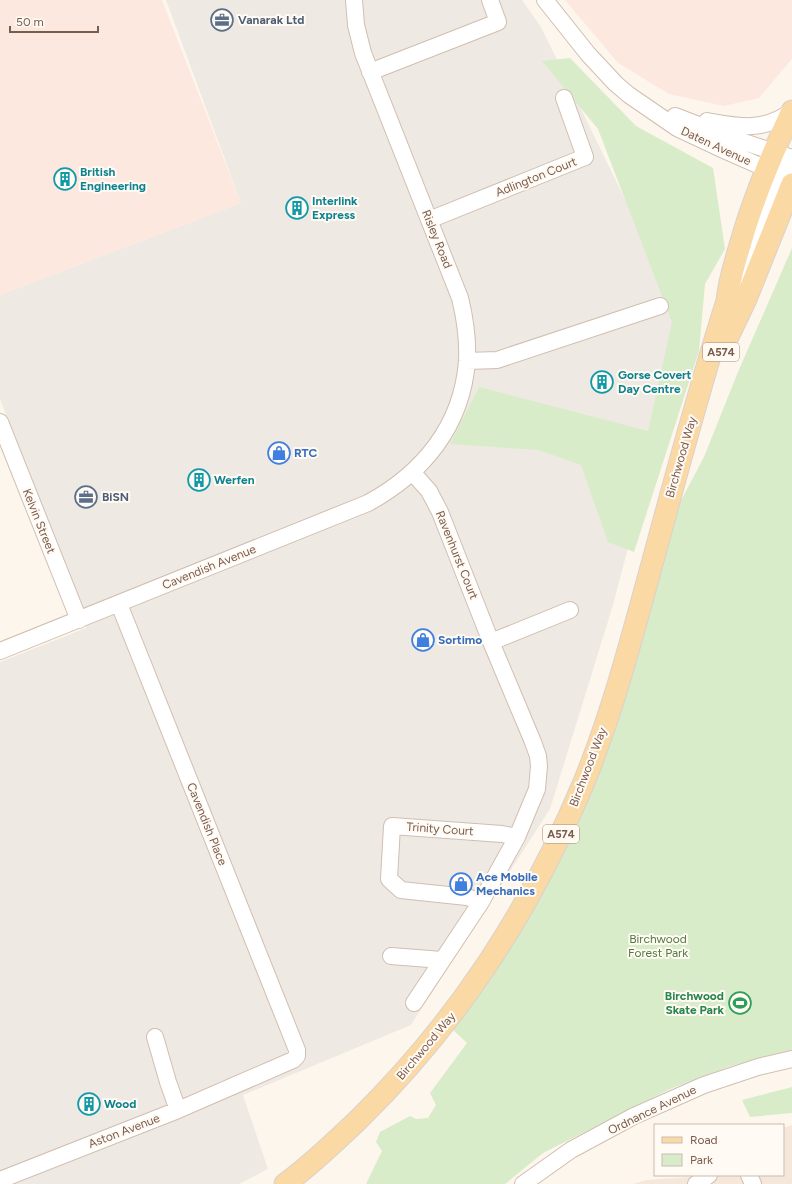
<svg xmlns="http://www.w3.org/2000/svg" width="792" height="1184" viewBox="0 0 792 1184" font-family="Figtree,sans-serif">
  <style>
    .residential { fill: #f5e8da }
    .commercial { fill: #fde8e0 }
    .industrial { fill: #efe9e4 }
    .green { fill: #d8ecc9 }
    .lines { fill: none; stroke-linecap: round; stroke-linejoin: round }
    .minor-casing { stroke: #d1beb0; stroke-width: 18 }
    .major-casing { stroke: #dad1cd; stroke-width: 23 }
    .minor { stroke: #fff; stroke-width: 16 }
    .major { stroke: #fbd9a5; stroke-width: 21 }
    .labels { text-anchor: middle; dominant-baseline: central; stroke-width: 4; stroke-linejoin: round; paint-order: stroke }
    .shield { fill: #fffaf3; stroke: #a28b7f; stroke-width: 1 }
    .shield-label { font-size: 11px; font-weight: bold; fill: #7a5c4d }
    .service-label { font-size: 12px; font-weight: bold; fill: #4e5e75; stroke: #fffaf3; text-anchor: start }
    .street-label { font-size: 12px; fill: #7a5c4d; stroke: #fffaf3 }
    .culture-label { font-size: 12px; font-weight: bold; fill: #0d838f; stroke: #fffaf3; text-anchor: start }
    .shop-label { font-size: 12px; font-weight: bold; fill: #366cbe; stroke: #fffaf3; text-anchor: start }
    .park-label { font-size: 12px; fill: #537a41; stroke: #fffaf3 }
    .leisure-label { font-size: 12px; font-weight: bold; fill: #27864d; stroke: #fffaf3; text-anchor: end }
  </style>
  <rect width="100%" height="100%" fill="#fdf6ec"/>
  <path class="residential" d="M 792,1125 L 792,1184 L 633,1184 L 646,1180 L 692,1177 L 696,1175 L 783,1175 L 783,1128 Z"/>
  <path class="commercial" d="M 0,0 L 162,0 L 241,203 L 0,295 Z
    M 565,0 L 792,0 L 792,59 L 759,98 L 724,106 L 669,94 L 618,63 Z"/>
  <path class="industrial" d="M 166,0 L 522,0 L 541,27 L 679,310 L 677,361 L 613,605 L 550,809 L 411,1025 L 243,1095 L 268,1169 L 239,1184 L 0,1184 L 0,662 L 86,628 L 0,399 L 0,295 L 241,203 Z"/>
  <path class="green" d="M 570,58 L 636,126 L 713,168 L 725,249 L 705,284 L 699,351 L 634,552 L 608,542 L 581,465 L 538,450 L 450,444 L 479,387 L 648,431 L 672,322 L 598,129 L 542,61 Z
    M 792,248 L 792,1050 L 731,1066 L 670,1089 L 543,1153 L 505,1184 L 366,1184 L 382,1151 L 376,1142 L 380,1132 L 410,1116 L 416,1119 L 428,1118 L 436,1105 L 430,1093 L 467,1043 L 450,1027 L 554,861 L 668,525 L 704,457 L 738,372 Z
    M 792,1087 L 792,1113 L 750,1117 L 742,1100 Z"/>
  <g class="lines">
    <g class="minor-casing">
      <path id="minor" d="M 545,0 L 588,54 L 616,84 L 629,95 L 677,128 L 726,151 L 792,180
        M 370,72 L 498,22 L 490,0
        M 675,116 L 732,138 L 792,158
        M 707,121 C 740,127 763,132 792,111
        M 429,220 L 585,157 L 564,98
        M 735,290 L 739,283 L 774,186 L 780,175 L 787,167
        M 467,361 L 497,360 L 660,306
        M 0,422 L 79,620
        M 413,473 L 429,491 L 440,512 L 491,642 L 533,742 L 538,756 L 539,766 L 537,789 L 517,837 L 481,902 L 414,1003
        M 119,604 L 297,1050 L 297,1056 L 293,1060 L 178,1110
        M 491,642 L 570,610
        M 0,651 L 368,503 C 423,473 462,426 467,361 C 468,340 465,318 460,298 L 363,53 L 356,25 L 354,0
        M 481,902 L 467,897 L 401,890 L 389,879 L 392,826 L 502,834 L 517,837
        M 391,956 L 442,960
        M 749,1175 L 753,1184
        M 0,1180 L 178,1110 L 168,1082 L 155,1037
        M 523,1184 L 571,1150 L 634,1116 L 704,1085 L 758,1067 L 792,1059
        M 696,1184 L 709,1175"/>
    </g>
    <g class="major-casing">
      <path id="major" d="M 726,341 L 746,299 L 792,184
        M 285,1184 C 311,1165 335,1142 358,1120 C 458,1022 530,911 584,782 C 613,711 632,637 652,564 C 676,476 699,388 727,301 C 729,280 735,262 741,242 C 754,196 772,154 792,111"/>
    </g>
    <use href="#minor" class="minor"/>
    <use href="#major" class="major"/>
  </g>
  <defs>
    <g id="office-ring" transform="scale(1.15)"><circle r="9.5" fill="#fffaf3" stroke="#5c6f8a" stroke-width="1.5"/><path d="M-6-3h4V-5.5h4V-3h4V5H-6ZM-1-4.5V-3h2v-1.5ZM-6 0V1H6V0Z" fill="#5c6f8a"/></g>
    <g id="building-ring" transform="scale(1.15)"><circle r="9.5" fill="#fffaf3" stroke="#0f9aa8" stroke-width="1.5"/><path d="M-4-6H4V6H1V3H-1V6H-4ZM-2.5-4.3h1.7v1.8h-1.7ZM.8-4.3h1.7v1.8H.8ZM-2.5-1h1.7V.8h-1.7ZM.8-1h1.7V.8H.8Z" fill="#0f9aa8"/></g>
    <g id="shop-ring" transform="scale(1.15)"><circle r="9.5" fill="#fffaf3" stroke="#3f7fe0" stroke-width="1.5"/><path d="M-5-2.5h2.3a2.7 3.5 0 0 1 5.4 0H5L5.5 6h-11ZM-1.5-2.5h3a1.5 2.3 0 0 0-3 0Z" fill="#3f7fe0"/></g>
    <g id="stadium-ring" transform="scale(1.15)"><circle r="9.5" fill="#fffaf3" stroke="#2e9e5b" stroke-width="1.5"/><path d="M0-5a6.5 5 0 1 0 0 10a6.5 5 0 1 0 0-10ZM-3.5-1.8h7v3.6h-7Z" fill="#2e9e5b"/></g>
  </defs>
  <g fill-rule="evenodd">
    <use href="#office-ring" x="222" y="20"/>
    <use href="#building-ring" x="65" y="179"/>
    <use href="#building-ring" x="297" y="208"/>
    <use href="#building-ring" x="602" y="382"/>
    <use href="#shop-ring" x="279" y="453"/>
    <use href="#building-ring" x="199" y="480"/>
    <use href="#office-ring" x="86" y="497"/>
    <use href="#shop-ring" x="423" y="640"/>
    <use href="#shop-ring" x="461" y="884"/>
    <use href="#stadium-ring" x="740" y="1003"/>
    <use href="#building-ring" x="89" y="1104"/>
  </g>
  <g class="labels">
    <g class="shield">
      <rect x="703" y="343" width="36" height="18" rx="3"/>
      <rect x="543" y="825" width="36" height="18" rx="3"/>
    </g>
    <g class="shield-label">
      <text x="721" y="352">A574</text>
      <text x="561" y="834">A574</text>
    </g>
    <g class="service-label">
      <text x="238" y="20">Vanarak Ltd</text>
      <text x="102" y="497">BiSN</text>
    </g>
    <g class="street-label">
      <text transform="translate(716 146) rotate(25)">Daten Avenue</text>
      <text transform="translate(536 177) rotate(-22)">Adlington Court</text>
      <text transform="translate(437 239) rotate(68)">Risley Road</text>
      <text transform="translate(681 457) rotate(-74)">Birchwood Way</text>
      <text transform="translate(39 521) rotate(68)">Kelvin Street</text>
      <text transform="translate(457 555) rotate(68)">Ravenhurst Court</text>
      <text transform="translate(209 567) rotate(-22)">Cavendish Avenue</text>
      <text transform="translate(588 767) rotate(-69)">Birchwood Way</text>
      <text transform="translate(207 824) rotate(68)">Cavendish Place</text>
      <text transform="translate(440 829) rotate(4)">Trinity Court</text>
      <text transform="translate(426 1046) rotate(-50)">Birchwood Way</text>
      <text transform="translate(652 1110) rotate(-26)">Ordnance Avenue</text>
      <text transform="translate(124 1131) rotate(-21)">Aston Avenue</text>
    </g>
    <g class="culture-label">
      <text x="80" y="172">British<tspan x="80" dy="14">Engineering</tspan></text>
      <text x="312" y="201">Interlink<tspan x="312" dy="14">Express</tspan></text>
      <text x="618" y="375">Gorse Covert<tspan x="618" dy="14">Day Centre</tspan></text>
      <text x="214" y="480">Werfen</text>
      <text x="104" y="1104">Wood</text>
    </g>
    <g class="shop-label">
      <text x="294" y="453">RTC</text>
      <text x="438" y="640">Sortimo</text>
      <text x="476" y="877">Ace Mobile<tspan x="476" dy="14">Mechanics</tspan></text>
    </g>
    <g class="park-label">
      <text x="658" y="939">Birchwood<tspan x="658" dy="14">Forest Park</tspan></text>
    </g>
    <g class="leisure-label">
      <text x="724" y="996">Birchwood<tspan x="724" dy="14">Skate Park</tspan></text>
    </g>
  </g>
  <rect x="654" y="1124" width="130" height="52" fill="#fffaf3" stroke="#cabbb1"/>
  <rect x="662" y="1137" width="20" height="6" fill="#fbd9a5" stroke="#cabbb1"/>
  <text x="690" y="1144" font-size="12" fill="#7a5c4d">Road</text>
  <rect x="662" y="1154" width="20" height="12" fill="#d8ecc9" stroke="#cabbb1"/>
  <text x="690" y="1164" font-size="12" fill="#7a5c4d">Park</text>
  <path d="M10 26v6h88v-6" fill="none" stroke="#7a5c4d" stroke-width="2"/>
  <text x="16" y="26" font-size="12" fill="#7a5c4d" stroke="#fffaf3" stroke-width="3" paint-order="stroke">50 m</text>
</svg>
